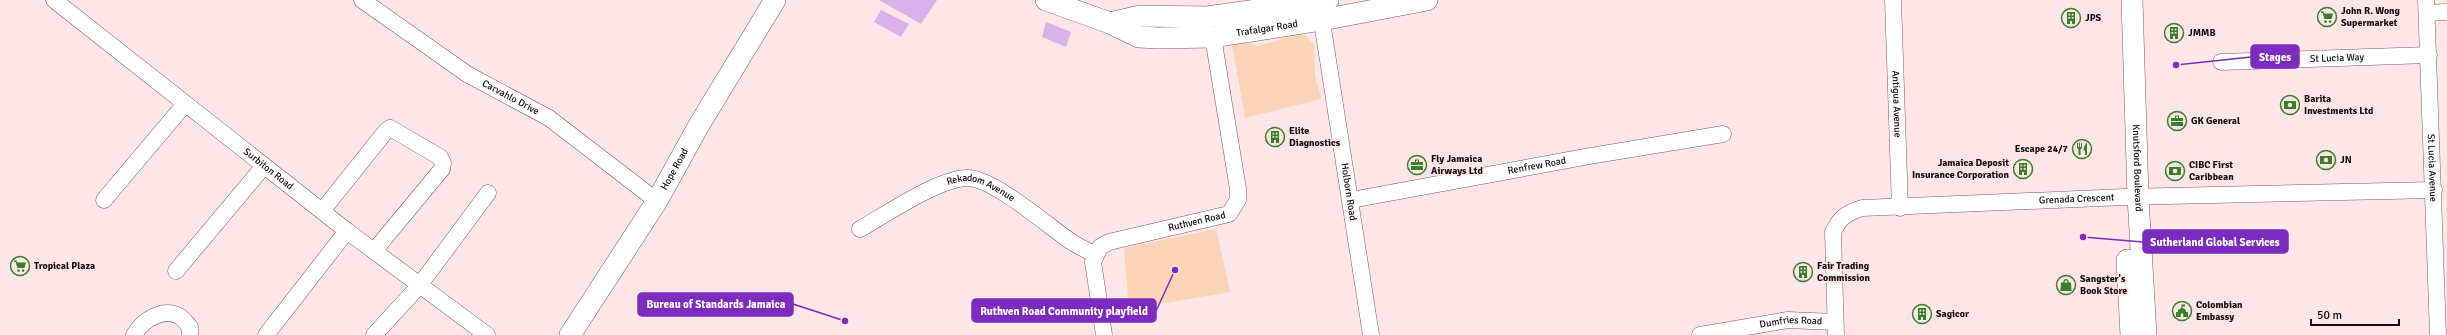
<svg xmlns="http://www.w3.org/2000/svg" width="2447" height="335" viewBox="0 0 2447 335" font-family="Signika,sans-serif">
  <style>
    .park { fill: #f9d4b6 }
    .water { fill: #dab1eb }
    .lines { fill: none; stroke-linecap: round; stroke-linejoin: round }
    .minor-casing { stroke: #745a5e; stroke-width: 17 }
    .major-casing { stroke: #745a5e; stroke-width: 22 }
    .minor { stroke: #fff; stroke-width: 16 }
    .major { stroke: #fff; stroke-width: 21 }
    .labels { text-anchor: middle; dominant-baseline: central; stroke-width: 3.5; stroke-linejoin: round; paint-order: stroke }
    .poi-label { font-size: 10px; font-weight: bold; fill: #140b0c; stroke: #fde5e8; text-anchor: start }
    .street-label { font-size: 10px; fill: #140b0c; stroke: #fde5e8 }
    .leader { fill: none; stroke: #7b2cbf; stroke-width: 1.5 }
    .callout-dot { fill: #7b2cbf; stroke: #fde5e8; stroke-width: 1.5 }
    .callout { fill: #7b2cbf; stroke: #7b2cbf; stroke-width: 1.5 }
    .callout-label { font-size: 11px; text-anchor: middle; font-weight: bold; fill: #fff }
  </style>
  <rect width="100%" height="100%" fill="#fde5e8"/>
  <path class="park" d="M 1295,35 L 1305,35 L 1314,45 L 1315,76 L 1321,99 L 1245,118 L 1232,44 L 1244,42 L 1258,46 Z
    M 1216,229 L 1230,292 L 1129,309 L 1124,248 Z"/>
  <path class="water" d="M 879,0 L 937,0 L 921,24 Z
    M 881,10 L 909,24 L 901,37 L 874,22 Z
    M 1046,22 L 1071,32 L 1066,47 L 1042,37 Z"/>
  <g class="lines">
    <g class="minor-casing">
      <g id="minor">
        <path id="s1" d="M 54,0 L 347,231 L 487,335"/>
        <path id="s2" d="M 362,0 L 467,74 L 549,118 L 657,201"/>
        <path id="s3" d="M 1893,0 L 1900,208"/>
        <path id="s4" d="M 2426,0 L 2438,335"/>
        <path id="s5" d="M 1320,9 L 1371,335"/>
        <path d="M 2427,13 L 2447,12"/>
        <path id="s6" d="M 2221,62 L 2429,55"/>
        <path d="M 104,200 L 185,104"/>
        <path id="s7" d="M 1351,200 L 1590,156 L 1723,134"/>
        <path d="M 322,211 L 386,131 L 390,128 L 440,157 L 443,163 L 442,169 L 374,251"/>
        <path id="s8" d="M 860,229 C 887,214 937,179 967,178 C 991,177 1045,223 1066,238 C 1075,245 1085,249 1095,255"/>
        <path d="M 176,271 L 264,166"/>
        <path d="M 134,335 C 142,321 162,307 179,316 C 183,318 187,324 190,327 L 190,335"/>
        <path d="M 266,335 L 347,231"/>
        <path d="M 374,335 L 419,286 L 488,193"/>
        <path id="s9" d="M 1104,335 L 1093,262 L 1100,247 L 1109,242 L 1229,214 L 1238,200 L 1238,189 L 1213,37"/>
        <path id="s10" d="M 1700,335 L 1788,320 L 1835,322"/>
        <path id="s11" d="M 1836,335 L 1833,232 C 1840,217 1847,213 1862,208 L 2125,197 L 2434,190"/>
      </g>
    </g>
    <g class="major-casing">
      <g id="major">
        <path id="s12" d="M 1046,0 L 1110,23 L 1139,37 L 1158,38 L 1213,37 L 1322,20 L 1427,0"/>
        <path id="s13" d="M 2132,0 L 2138,197 L 2146,335"/>
        <path d="M 1110,23 L 1140,16 L 1207,17 L 1328,0"/>
        <path d="M 2127,260 L 2131,335"/>
        <path id="s14" d="M 570,335 L 657,201 L 699,125 L 775,0"/>
      </g>
    </g>
    <use href="#minor" class="minor"/>
    <use href="#major" class="major"/>
  </g>
  <defs>
    <g id="supermarket-ring" transform="scale(1)"><circle r="9.5" fill="#fde5e8" stroke="#368129" stroke-width="1.5"/><path d="M-6-5.5h2.5l.6 2H6L4.5 2H-2.5L-4.4-4H-6ZM-1.5 3.2a1.3 1.3 0 1 0 .1 0ZM3 3.2a1.3 1.3 0 1 0 .1 0Z" fill="#368129"/></g>
    <g id="building-ring" transform="scale(1)"><circle r="9.5" fill="#fde5e8" stroke="#368129" stroke-width="1.5"/><path d="M-4-6H4V6H1V3H-1V6H-4ZM-2.5-4.3h1.7v1.8h-1.7ZM.8-4.3h1.7v1.8H.8ZM-2.5-1h1.7V.8h-1.7ZM.8-1h1.7V.8H.8Z" fill="#368129"/></g>
    <g id="bank-ring" transform="scale(1)"><circle r="9.5" fill="#fde5e8" stroke="#368129" stroke-width="1.5"/><path d="M-6-4H6V4H-6ZM0-2.3a2.3 2.3 0 1 0 0 4.6a2.3 2.3 0 1 0 0-4.6Z" fill="#368129"/></g>
    <g id="office-ring" transform="scale(1)"><circle r="9.5" fill="#fde5e8" stroke="#368129" stroke-width="1.5"/><path d="M-6-3h4V-5.5h4V-3h4V5H-6ZM-1-4.5V-3h2v-1.5ZM-6 0V1H6V0Z" fill="#368129"/></g>
    <g id="restaurant-ring" transform="scale(1)"><circle r="9.5" fill="#fde5e8" stroke="#368129" stroke-width="1.5"/><path d="M-5-6h1v4h1v-4h1v4h1v-4h1v5L-1.5 .5V6h-2V.5L-5-1ZM5-6V6H3V1.5H1.5Q1.5-4 5-6Z" fill="#368129"/></g>
    <g id="shop-ring" transform="scale(1)"><circle r="9.5" fill="#fde5e8" stroke="#368129" stroke-width="1.5"/><path d="M-5-2.5h2.3a2.7 3.5 0 0 1 5.4 0H5L5.5 6h-11ZM-1.5-2.5h3a1.5 2.3 0 0 0-3 0Z" fill="#368129"/></g>
    <g id="civic-ring" transform="scale(1)"><circle r="9.5" fill="#fde5e8" stroke="#368129" stroke-width="1.5"/><path d="M-.6-6.5H3V-4.5H.6V-3L4-1V1h2V6H-6V1h2V-1L-.6-3ZM-1.2 2.5V6h2.4V2.5Z" fill="#368129"/></g>
  </defs>
  <g fill-rule="evenodd">
    <use href="#supermarket-ring" x="2327" y="17"/>
    <use href="#building-ring" x="2071" y="18"/>
    <use href="#building-ring" x="2174" y="33"/>
    <use href="#bank-ring" x="2290" y="105"/>
    <use href="#office-ring" x="2177" y="121"/>
    <use href="#building-ring" x="1275" y="137"/>
    <use href="#restaurant-ring" x="2082" y="149"/>
    <use href="#bank-ring" x="2326" y="160"/>
    <use href="#office-ring" x="1417" y="165"/>
    <use href="#building-ring" x="2023" y="169"/>
    <use href="#bank-ring" x="2175" y="171"/>
    <use href="#supermarket-ring" x="20" y="266"/>
    <use href="#building-ring" x="1803" y="272"/>
    <use href="#shop-ring" x="2066" y="285"/>
    <use href="#civic-ring" x="2182" y="311"/>
    <use href="#building-ring" x="1922" y="314"/>
  </g>
  <g class="labels">
    <g class="poi-label">
      <text x="2341" y="11">John R. Wong<tspan x="2341" dy="12">Supermarket</tspan></text>
      <text x="2085" y="18">JPS</text>
      <text x="2188" y="33">JMMB</text>
      <text x="2304" y="99">Barita<tspan x="2304" dy="12">Investments Ltd</tspan></text>
      <text x="2191" y="121">GK General</text>
      <text x="1289" y="131">Elite<tspan x="1289" dy="12">Diagnostics</tspan></text>
      <text x="2068" y="149" text-anchor="end">Escape 24/7</text>
      <text x="1431" y="159">Fly Jamaica<tspan x="1431" dy="12">Airways Ltd</tspan></text>
      <text x="2340" y="160">JN</text>
      <text x="2009" y="163" text-anchor="end">Jamaica Deposit<tspan x="2009" dy="12">Insurance Corporation</tspan></text>
      <text x="2189" y="165">CIBC First<tspan x="2189" dy="12">Caribbean</tspan></text>
      <text x="34" y="266">Tropical Plaza</text>
      <text x="1817" y="266">Fair Trading<tspan x="1817" dy="12">Commission</tspan></text>
      <text x="2080" y="279">Sangster's<tspan x="2080" dy="12">Book Store</tspan></text>
      <text x="2196" y="305">Colombian<tspan x="2196" dy="12">Embassy</tspan></text>
      <text x="1936" y="314">Sagicor</text>
    </g>
    <g class="street-label">
      <text stroke="none"><textPath href="#s12" startOffset="229">Trafalgar Road</textPath></text>
      <text stroke="none"><textPath href="#s6" startOffset="116">St Lucia Way</textPath></text>
      <text stroke="none"><textPath href="#s2" startOffset="178">Carvahlo Drive</textPath></text>
      <text stroke="none"><textPath href="#s3" startOffset="104">Antigua Avenue</textPath></text>
      <text stroke="none"><textPath href="#s7" startOffset="189">Renfrew Road</textPath></text>
      <text stroke="none"><textPath href="#s4" startOffset="168">St Lucia Avenue</textPath></text>
      <text stroke="none"><textPath href="#s13" startOffset="168">Knutsford Boulevard</textPath></text>
      <text stroke="none"><textPath href="#s1" startOffset="273">Surbiton Road</textPath></text>
      <text stroke="none"><textPath href="#s14" startOffset="196">Hope Road</textPath></text>
      <text stroke="none"><textPath href="#s5" startOffset="185">Holborn Road</textPath></text>
      <text stroke="none"><textPath href="#s8" startOffset="135">Rekadom Avenue</textPath></text>
      <text stroke="none"><textPath href="#s11" startOffset="357">Grenada Crescent</textPath></text>
      <text stroke="none"><textPath href="#s9" startOffset="191">Ruthven Road</textPath></text>
      <text stroke="none"><textPath href="#s10" startOffset="92">Dumfries Road</textPath></text>
    </g>
  </g>
  <path class="leader" d="M2176 65L2251 57M2083 237L2143 242M845 321L793 304M1175 270L1156 311"/>
  <g class="callout-dot">
    <circle cx="2176" cy="65" r="4"/>
    <circle cx="2083" cy="237" r="4"/>
    <circle cx="845" cy="321" r="4"/>
    <circle cx="1175" cy="270" r="4"/>
  </g>
  <g class="callout">
    <rect x="2251" y="45" width="48" height="23" rx="4"/>
    <rect x="2143" y="230" width="145" height="23" rx="4"/>
    <rect x="638" y="293" width="155" height="23" rx="4"/>
    <rect x="972" y="299" width="184" height="23" rx="4"/>
  </g>
  <g class="callout-label">
    <text x="2275" y="61">Stages</text>
    <text x="2215" y="246">Sutherland Global Services</text>
    <text x="716" y="308">Bureau of Standards Jamaica</text>
    <text x="1064" y="315">Ruthven Road Community playfield</text>
  </g>
  <path d="M2311 319v6h88v-6" fill="none" stroke="#140b0c" stroke-width="2"/>
  <text x="2317" y="319" font-size="12" fill="#140b0c" stroke="#fde5e8" stroke-width="3" paint-order="stroke">50 m</text>
</svg>
